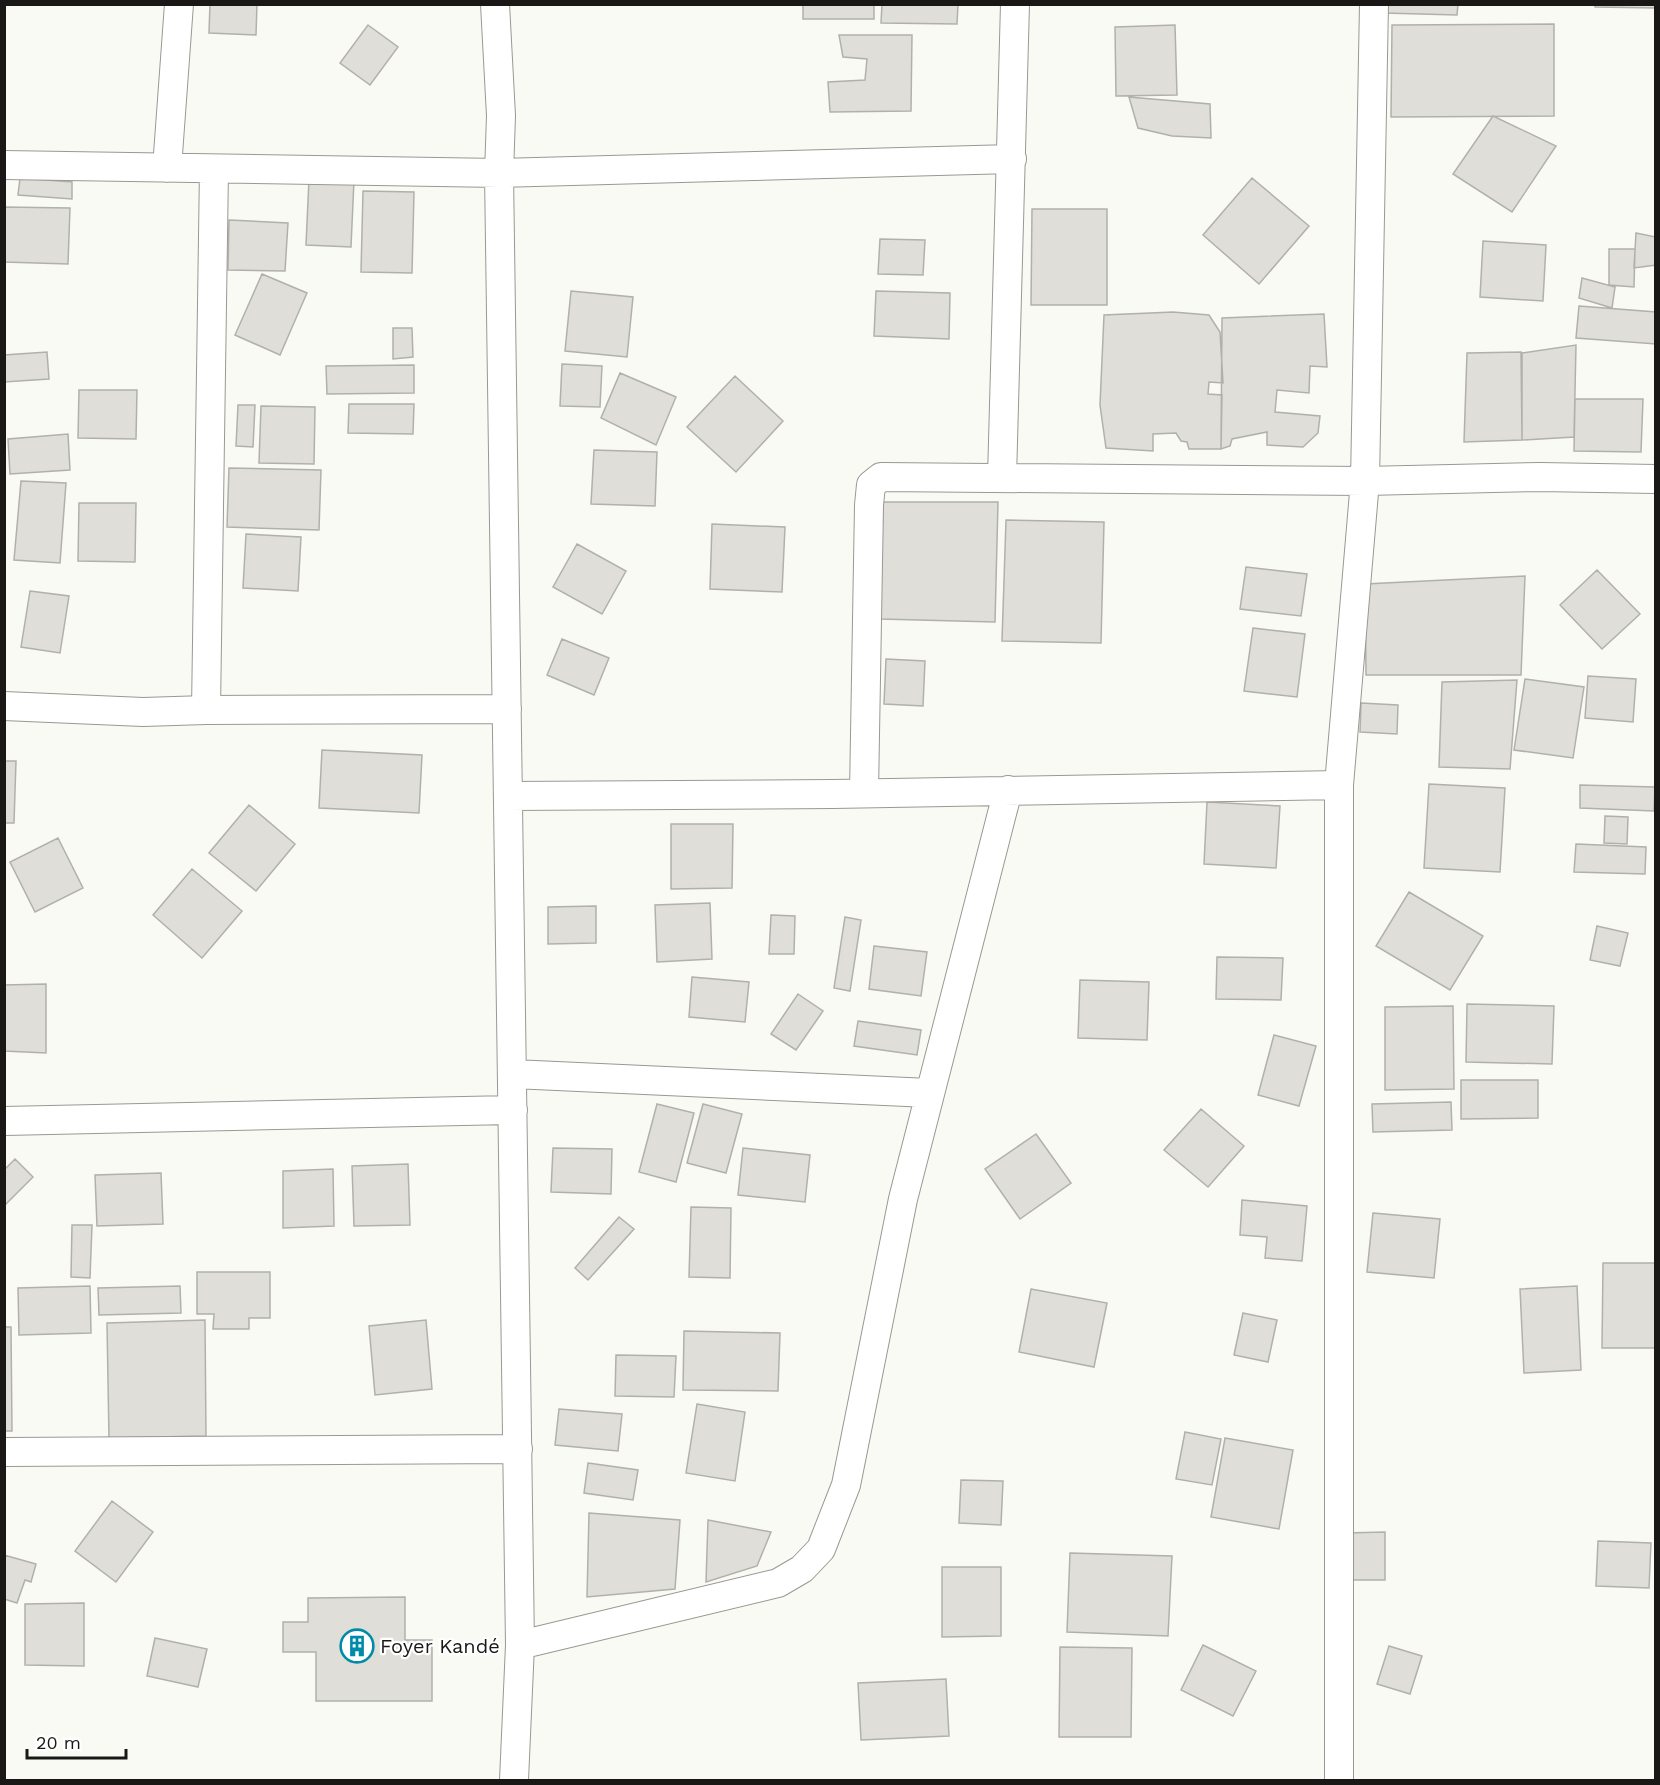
<svg xmlns="http://www.w3.org/2000/svg" width="1660" height="1785" viewBox="0 0 1660 1785" font-family="'Work Sans',sans-serif">
  <style>
    .building { fill: #dfded9; stroke: #b1b1ac; stroke-width: 1.5 }
    .lines { fill: none; stroke-linecap: round; stroke-linejoin: round }
    .minor-casing { stroke: #999893; stroke-width: 30 }
    .minor { stroke: #fff; stroke-width: 28 }
    .labels { text-anchor: middle; dominant-baseline: central; stroke-width: 4.5; stroke-linejoin: round; paint-order: stroke }
    .poi-label { font-size: 20px; fill: #191817; stroke: #fff; text-anchor: start }
  </style>
  <rect width="100%" height="100%" fill="#fafaf5"/>
  <path class="building" d="M 210,4 L 257,4 L 256,35 L 209,33 Z
    M 803,4 L 874,4 L 874,19 L 803,19 Z
    M 882,4 L 958,4 L 957,24 L 881,23 Z
    M 1384,4 L 1458,4 L 1457,15 L 1383,13 Z
    M 1595,4 L 1656,4 L 1656,8 L 1595,7 Z
    M 1554,24 L 1554,116 L 1391,117 L 1392,25 Z
    M 368,25 L 398,47 L 370,85 L 340,63 Z
    M 1175,25 L 1177,95 L 1116,96 L 1115,27 Z
    M 839,35 L 912,35 L 911,111 L 830,112 L 828,82 L 865,80 L 867,59 L 843,57 Z
    M 1129,97 L 1210,104 L 1211,138 L 1172,136 L 1138,128 Z
    M 1493,116 L 1556,146 L 1512,212 L 1453,174 Z
    M 20,178 L 72,182 L 72,199 L 18,195 Z
    M 1252,178 L 1309,226 L 1259,284 L 1203,235 Z
    M 309,179 L 354,180 L 351,247 L 306,245 Z
    M 363,191 L 414,192 L 412,273 L 361,272 Z
    M 4,207 L 70,208 L 68,264 L 4,262 Z
    M 1032,209 L 1107,209 L 1107,305 L 1031,305 Z
    M 229,220 L 288,223 L 285,271 L 228,270 Z
    M 1636,233 L 1656,237 L 1656,265 L 1634,268 Z
    M 880,239 L 925,240 L 923,275 L 878,274 Z
    M 1483,241 L 1546,245 L 1543,301 L 1480,297 Z
    M 1609,249 L 1635,249 L 1634,287 L 1609,285 Z
    M 262,274 L 307,293 L 280,355 L 235,335 Z
    M 1582,278 L 1615,287 L 1612,308 L 1579,298 Z
    M 571,291 L 633,297 L 627,357 L 565,351 Z
    M 876,291 L 950,293 L 949,339 L 874,336 Z
    M 1579,306 L 1656,312 L 1656,344 L 1576,338 Z
    M 1173,312 L 1209,315 L 1220,332 L 1223,383 L 1209,382 L 1208,394 L 1222,395 L 1221,449 L 1189,449 L 1187,442 L 1181,441 L 1176,433 L 1153,434 L 1153,451 L 1106,448 L 1100,405 L 1104,315 Z
    M 1324,314 L 1327,367 L 1310,366 L 1309,393 L 1277,390 L 1275,412 L 1320,416 L 1318,433 L 1303,447 L 1267,445 L 1267,432 L 1232,439 L 1230,446 L 1221,449 L 1222,318 Z
    M 393,328 L 412,328 L 413,357 L 393,359 Z
    M 1576,345 L 1574,437 L 1522,440 L 1522,353 Z
    M 47,352 L 49,379 L 4,382 L 4,355 Z
    M 1521,352 L 1522,440 L 1464,442 L 1467,353 Z
    M 562,364 L 602,366 L 600,407 L 560,406 Z
    M 414,365 L 414,393 L 327,394 L 326,366 Z
    M 620,373 L 676,397 L 656,445 L 601,418 Z
    M 735,376 L 783,421 L 736,472 L 687,427 Z
    M 79,390 L 137,390 L 136,439 L 78,438 Z
    M 1575,399 L 1643,399 L 1641,452 L 1574,451 Z
    M 349,404 L 414,404 L 413,434 L 348,433 Z
    M 238,405 L 255,405 L 253,447 L 236,446 Z
    M 261,406 L 315,407 L 314,464 L 259,463 Z
    M 68,434 L 70,470 L 10,474 L 8,439 Z
    M 594,450 L 657,452 L 655,506 L 591,504 Z
    M 229,468 L 321,470 L 319,530 L 227,527 Z
    M 21,481 L 66,483 L 60,563 L 14,560 Z
    M 883,502 L 998,502 L 995,622 L 880,619 Z
    M 79,503 L 136,503 L 135,562 L 78,561 Z
    M 1006,520 L 1104,522 L 1101,643 L 1002,641 Z
    M 712,524 L 785,527 L 782,592 L 710,589 Z
    M 246,534 L 301,537 L 298,591 L 243,588 Z
    M 577,544 L 626,571 L 602,614 L 553,587 Z
    M 1246,567 L 1307,574 L 1301,616 L 1240,609 Z
    M 1597,570 L 1640,614 L 1602,649 L 1560,605 Z
    M 1525,576 L 1521,675 L 1366,675 L 1365,584 Z
    M 30,591 L 69,596 L 60,653 L 21,647 Z
    M 1253,628 L 1305,634 L 1297,697 L 1244,691 Z
    M 562,639 L 609,658 L 594,695 L 547,675 Z
    M 886,659 L 925,661 L 923,706 L 884,704 Z
    M 1588,676 L 1636,679 L 1633,722 L 1585,718 Z
    M 1525,679 L 1584,687 L 1573,758 L 1514,750 Z
    M 1517,680 L 1510,769 L 1439,767 L 1442,682 Z
    M 1361,703 L 1398,705 L 1397,734 L 1360,732 Z
    M 322,750 L 422,755 L 419,813 L 319,808 Z
    M 4,761 L 16,761 L 14,823 L 4,823 Z
    M 1429,784 L 1505,788 L 1500,872 L 1424,868 Z
    M 1580,785 L 1655,787 L 1654,811 L 1580,808 Z
    M 1207,802 L 1280,806 L 1276,868 L 1204,864 Z
    M 249,805 L 295,844 L 256,891 L 209,853 Z
    M 1605,816 L 1628,817 L 1627,844 L 1604,843 Z
    M 671,824 L 733,824 L 732,888 L 671,889 Z
    M 58,838 L 83,888 L 35,912 L 10,862 Z
    M 1576,844 L 1646,847 L 1645,874 L 1574,872 Z
    M 192,869 L 242,911 L 202,958 L 153,915 Z
    M 1409,892 L 1483,936 L 1450,990 L 1376,946 Z
    M 710,903 L 712,959 L 657,962 L 655,905 Z
    M 596,906 L 596,943 L 548,944 L 548,907 Z
    M 771,915 L 795,916 L 794,954 L 769,954 Z
    M 845,917 L 861,920 L 850,991 L 834,988 Z
    M 1597,926 L 1628,933 L 1620,966 L 1590,960 Z
    M 874,946 L 927,952 L 921,996 L 869,989 Z
    M 1217,957 L 1283,958 L 1281,1000 L 1216,999 Z
    M 692,977 L 749,982 L 745,1022 L 689,1017 Z
    M 1080,980 L 1149,982 L 1147,1040 L 1078,1038 Z
    M 46,984 L 46,1053 L 4,1051 L 4,985 Z
    M 798,994 L 823,1011 L 796,1050 L 771,1034 Z
    M 1467,1004 L 1554,1006 L 1552,1064 L 1466,1062 Z
    M 1453,1006 L 1454,1089 L 1385,1090 L 1385,1007 Z
    M 858,1021 L 921,1030 L 917,1055 L 854,1046 Z
    M 1274,1035 L 1316,1046 L 1299,1106 L 1258,1095 Z
    M 1461,1080 L 1538,1080 L 1538,1118 L 1461,1119 Z
    M 1451,1102 L 1452,1130 L 1373,1132 L 1372,1104 Z
    M 657,1104 L 694,1113 L 676,1182 L 639,1172 Z
    M 703,1104 L 742,1114 L 726,1173 L 687,1163 Z
    M 1201,1109 L 1244,1146 L 1208,1187 L 1164,1150 Z
    M 1036,1134 L 1071,1183 L 1020,1219 L 985,1169 Z
    M 553,1148 L 612,1149 L 611,1194 L 551,1192 Z
    M 743,1148 L 810,1155 L 805,1202 L 738,1195 Z
    M 15,1159 L 33,1177 L 4,1206 L 4,1170 Z
    M 408,1164 L 410,1225 L 354,1226 L 352,1166 Z
    M 333,1169 L 334,1226 L 283,1228 L 283,1171 Z
    M 161,1173 L 163,1224 L 97,1226 L 95,1175 Z
    M 1242,1200 L 1307,1206 L 1302,1261 L 1265,1258 L 1267,1237 L 1240,1235 Z
    M 691,1207 L 731,1208 L 730,1278 L 689,1277 Z
    M 1373,1213 L 1440,1219 L 1434,1278 L 1367,1272 Z
    M 619,1217 L 634,1229 L 588,1280 L 575,1268 Z
    M 72,1225 L 92,1225 L 90,1278 L 71,1277 Z
    M 1603,1263 L 1656,1263 L 1656,1348 L 1602,1348 Z
    M 197,1272 L 270,1272 L 270,1318 L 249,1318 L 249,1329 L 213,1329 L 214,1314 L 197,1314 Z
    M 90,1286 L 91,1333 L 19,1335 L 18,1288 Z
    M 180,1286 L 181,1313 L 99,1315 L 98,1288 Z
    M 1577,1286 L 1581,1370 L 1524,1373 L 1520,1289 Z
    M 1031,1289 L 1107,1303 L 1094,1367 L 1019,1352 Z
    M 1243,1313 L 1277,1320 L 1268,1362 L 1234,1355 Z
    M 205,1320 L 206,1436 L 109,1438 L 107,1323 Z
    M 426,1320 L 432,1389 L 375,1395 L 369,1326 Z
    M 4,1327 L 11,1327 L 12,1431 L 4,1431 Z
    M 684,1331 L 780,1333 L 778,1391 L 683,1390 Z
    M 616,1355 L 676,1356 L 674,1397 L 615,1396 Z
    M 697,1404 L 745,1412 L 735,1481 L 686,1473 Z
    M 559,1409 L 622,1414 L 618,1451 L 555,1445 Z
    M 1185,1432 L 1221,1439 L 1212,1485 L 1176,1479 Z
    M 1225,1438 L 1293,1450 L 1279,1529 L 1211,1517 Z
    M 588,1463 L 638,1470 L 633,1500 L 584,1493 Z
    M 961,1480 L 1003,1481 L 1001,1525 L 959,1523 Z
    M 112,1501 L 153,1532 L 116,1582 L 75,1551 Z
    M 589,1513 L 680,1520 L 675,1589 L 587,1597 Z
    M 708,1520 L 771,1532 L 757,1566 L 706,1582 Z
    M 1385,1532 L 1385,1580 L 1346,1580 L 1345,1533 Z
    M 1598,1541 L 1651,1543 L 1649,1588 L 1596,1586 Z
    M 1070,1553 L 1172,1556 L 1168,1636 L 1067,1632 Z
    M 4,1555 L 36,1564 L 31,1582 L 25,1580 L 17,1603 L 4,1599 Z
    M 942,1567 L 1001,1567 L 1001,1636 L 942,1637 Z
    M 405,1597 L 405,1640 L 432,1640 L 432,1701 L 316,1701 L 316,1652 L 283,1652 L 283,1622 L 308,1622 L 308,1598 Z
    M 84,1603 L 84,1666 L 25,1665 L 25,1604 Z
    M 155,1638 L 207,1649 L 198,1687 L 147,1676 Z
    M 1203,1645 L 1256,1671 L 1233,1716 L 1181,1690 Z
    M 1389,1646 L 1422,1656 L 1410,1694 L 1377,1684 Z
    M 1060,1647 L 1132,1648 L 1131,1737 L 1059,1737 Z
    M 946,1679 L 949,1736 L 861,1740 L 858,1683 Z"/>
  <g class="lines">
    <g class="minor-casing">
      <path id="minor" d="M 495,4 L 501,116 L 499,173 L 520,1645 L 514,1780
        M 4,165 L 499,173 L 1012,159
        M 167,168 L 179,4
        M 1002,478 L 1015,4
        M 4,706 L 143,712 L 206,710 L 214,169
        M 206,710 L 507,709
        M 864,793 L 869,505 L 871,485 L 881,477 L 1365,481 L 1540,477 L 1656,479
        M 508,796 L 833,794 L 1339,785
        M 513,1074 L 929,1093
        M 4,1121 L 513,1110
        M 4,1452 L 518,1449
        M 520,1645 L 778,1583 L 802,1569 L 821,1549 L 846,1485 L 903,1199 L 1008,790
        M 1339,1780 L 1339,785 L 1365,481 L 1374,4"/>
    </g>
    <use href="#minor" class="minor"/>
  </g>
  <defs>
    <g id="building-ring" transform="scale(1.725)"><circle r="9.5" fill="#fff" stroke="#008baa" stroke-width="1.5"/><path d="M-4-6H4V6H1V3H-1V6H-4ZM-2.5-4.3h1.7v1.8h-1.7ZM.8-4.3h1.7v1.8H.8ZM-2.5-1h1.7V.8h-1.7ZM.8-1h1.7V.8H.8Z" fill="#008baa"/></g>
  </defs>
  <g fill-rule="evenodd">
    <use href="#building-ring" x="357" y="1646"/>
  </g>
  <g class="labels">
    <g class="poi-label">
      <text x="380" y="1646">Foyer Kandé</text>
    </g>
  </g>
  <rect width="1660" height="1785" fill="none" stroke="#191817" stroke-width="12"/>
  <path d="M27 1749v9h99v-9" fill="none" stroke="#191817" stroke-width="3"/>
  <text x="36" y="1749" font-size="18" fill="#191817" stroke="#ffffff" stroke-width="4.5" paint-order="stroke">20 m</text>
</svg>
